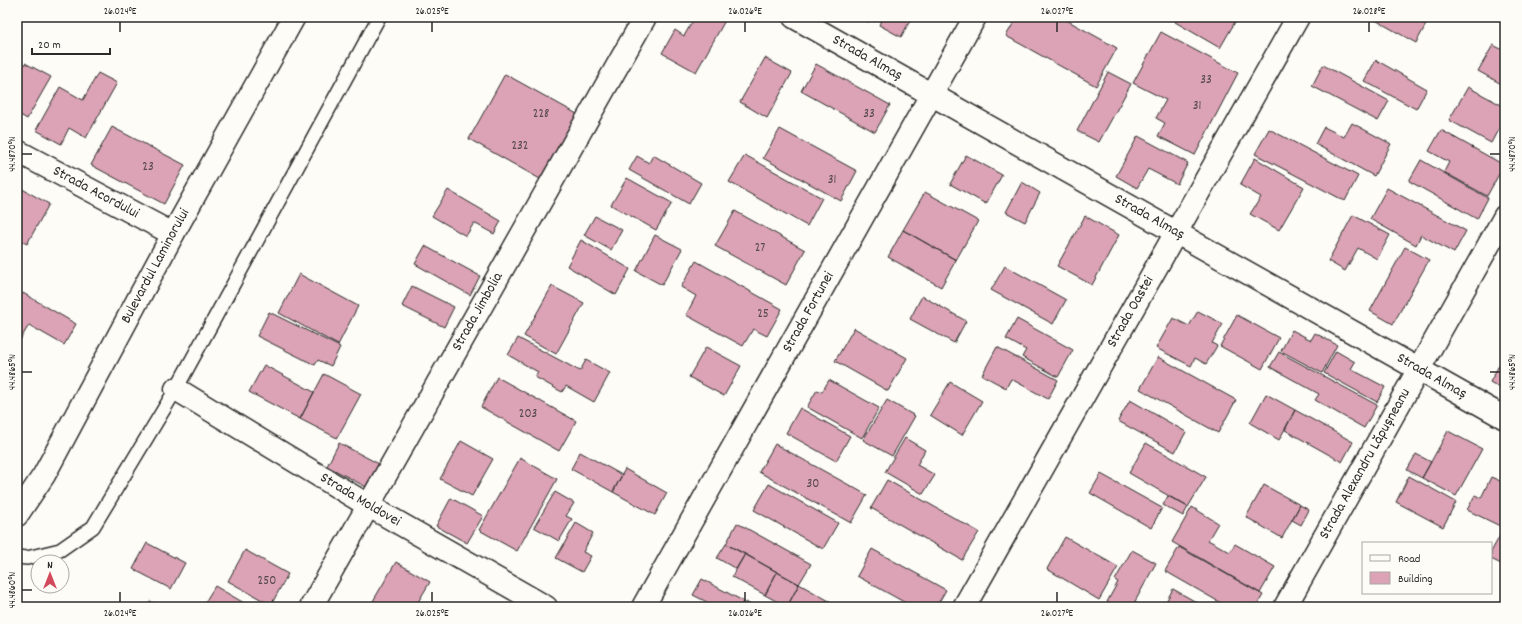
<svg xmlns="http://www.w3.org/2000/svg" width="1522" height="624" viewBox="0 0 1522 624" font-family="Dekko,sans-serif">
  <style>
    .building { fill: #dba3b5; stroke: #2b2b2b }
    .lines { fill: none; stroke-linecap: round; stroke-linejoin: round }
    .lane-casing { stroke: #2b2b2b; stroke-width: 16 }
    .street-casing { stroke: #2b2b2b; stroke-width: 25 }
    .secondary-casing { stroke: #2b2b2b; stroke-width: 25 }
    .lane { stroke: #fdfcf7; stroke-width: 13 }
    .street { stroke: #fdfcf7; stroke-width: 22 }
    .secondary { stroke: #fdfcf7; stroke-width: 22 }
    .ticks { fill: none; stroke: #2b2b2b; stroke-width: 1.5 }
    .labels { text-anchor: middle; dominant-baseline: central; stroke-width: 4; stroke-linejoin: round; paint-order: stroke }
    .number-label { font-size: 13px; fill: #57494e }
    .street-label { font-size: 15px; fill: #2b2b2b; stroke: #fdfcf7 }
    .neatline { fill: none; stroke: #2b2b2b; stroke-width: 1.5 }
    .ticks-label { font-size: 10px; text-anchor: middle; fill: #2b2b2b }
  </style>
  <rect width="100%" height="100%" fill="#fdfcf7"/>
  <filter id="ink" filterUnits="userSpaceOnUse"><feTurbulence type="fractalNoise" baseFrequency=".025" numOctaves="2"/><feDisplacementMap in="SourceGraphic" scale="8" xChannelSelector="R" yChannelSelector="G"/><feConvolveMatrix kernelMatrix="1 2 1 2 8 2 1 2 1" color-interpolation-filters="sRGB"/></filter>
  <g filter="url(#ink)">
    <path class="building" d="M 695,17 L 701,20 L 703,17 L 727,17 L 696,72 L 662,53 L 675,30 L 684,36 Z
      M 859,17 L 872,17 L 869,22 Z
      M 883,17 L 912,17 L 901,37 L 879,25 Z
      M 1017,17 L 1061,17 L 1117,48 L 1096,86 L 1006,36 Z
      M 1178,17 L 1226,17 L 1235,22 L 1220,48 L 1175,22 Z
      M 1370,17 L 1430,17 L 1416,43 Z
      M 1161,32 L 1238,73 L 1195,155 L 1158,136 L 1165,123 L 1156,118 L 1166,100 L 1133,83 Z
      M 1493,45 L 1505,51 L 1505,86 L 1478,71 Z
      M 765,58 L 792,73 L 767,118 L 740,102 Z
      M 1376,60 L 1427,89 L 1416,109 L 1364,81 Z
      M 25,63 L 51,77 L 27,119 L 17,113 L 17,76 Z
      M 816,64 L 890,105 L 875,132 L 801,91 Z
      M 1323,65 L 1389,101 L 1378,121 L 1312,86 Z
      M 1108,72 L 1131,84 L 1099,142 L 1077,131 Z
      M 98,73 L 117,83 L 86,138 L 69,128 L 61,144 L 36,130 L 60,87 L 83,100 Z
      M 505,74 L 577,114 L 540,179 L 469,139 Z
      M 1468,87 L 1505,107 L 1505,117 L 1491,143 L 1449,120 Z
      M 1352,123 L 1391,144 L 1374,176 L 1315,144 L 1324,127 L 1344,137 Z
      M 112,127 L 185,165 L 164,204 L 91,165 Z
      M 780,129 L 857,171 L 841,201 L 763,158 Z
      M 1269,129 L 1358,176 L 1345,201 L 1255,154 Z
      M 1441,130 L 1504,165 L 1487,196 L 1444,172 L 1449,162 L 1429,151 Z
      M 1138,136 L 1188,163 L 1177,184 L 1148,169 L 1137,188 L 1116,176 Z
      M 653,155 L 701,183 L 689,204 L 629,170 L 637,156 L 649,163 Z
      M 745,155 L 822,198 L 807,226 L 729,182 Z
      M 966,155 L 1002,175 L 986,204 L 950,184 Z
      M 1255,158 L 1304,187 L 1279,230 L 1250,214 L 1261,197 L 1240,185 Z
      M 1421,160 L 1488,198 L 1477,219 L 1409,181 Z
      M 627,178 L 672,203 L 656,230 L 611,205 Z
      M 1022,182 L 1040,193 L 1025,222 L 1006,212 Z
      M 17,186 L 49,204 L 27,244 L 17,239 Z
      M 1387,188 L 1466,231 L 1454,253 L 1421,235 L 1416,245 L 1370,219 Z
      M 448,190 L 501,221 L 494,234 L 474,223 L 466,236 L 432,216 Z
      M 925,192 L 978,221 L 956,260 L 903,230 Z
      M 735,211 L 805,250 L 786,285 L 715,246 Z
      M 1353,215 L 1390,235 L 1377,259 L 1358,248 L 1345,271 L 1328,261 Z
      M 595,216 L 622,230 L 611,250 L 584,235 Z
      M 1085,216 L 1119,235 L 1092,285 L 1057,266 Z
      M 903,230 L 956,260 L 941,287 L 888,257 Z
      M 655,235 L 682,249 L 662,285 L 636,271 Z
      M 581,240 L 630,269 L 616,295 L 567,266 Z
      M 425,246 L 480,276 L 470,295 L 415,264 Z
      M 1405,247 L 1429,260 L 1393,324 L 1370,311 Z
      M 696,261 L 782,309 L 767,336 L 753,329 L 743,346 L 686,315 L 696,296 L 681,287 Z
      M 1005,266 L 1066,300 L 1053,324 L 991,290 Z
      M 299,274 L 358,306 L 338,345 L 279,313 Z
      M 412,286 L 454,307 L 444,327 L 402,306 Z
      M 552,286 L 584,303 L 556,354 L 524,336 Z
      M 23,293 L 76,324 L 64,345 L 29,325 L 17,345 L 17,303 Z
      M 922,296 L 966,321 L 954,343 L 910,319 Z
      M 1198,311 L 1223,324 L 1212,343 L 1217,346 L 1206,364 L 1195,358 L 1191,366 L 1156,348 L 1173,318 L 1189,326 Z
      M 269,312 L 340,347 L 331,366 L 318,360 L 315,365 L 257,336 Z
      M 1237,315 L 1279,338 L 1262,369 L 1220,346 Z
      M 1017,319 L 1073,350 L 1058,377 L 1022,357 L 1026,350 L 1006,339 Z
      M 854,328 L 907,358 L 888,391 L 835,361 Z
      M 1292,330 L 1311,340 L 1315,333 L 1337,345 L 1322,373 L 1281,351 Z
      M 518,338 L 580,371 L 586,360 L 610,373 L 594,402 L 566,386 L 562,392 L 535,377 L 538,372 L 508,355 Z
      M 706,347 L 741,366 L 724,396 L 689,377 Z
      M 997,347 L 1058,380 L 1048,399 L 1011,379 L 1006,388 L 982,375 Z
      M 1336,351 L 1355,362 L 1351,369 L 1385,387 L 1377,402 L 1324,373 Z
      M 1279,352 L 1377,405 L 1364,428 L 1315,400 L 1319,394 L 1270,367 Z
      M 1505,354 L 1505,391 L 1490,382 Z
      M 1158,357 L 1236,400 L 1218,433 L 1140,389 Z
      M 264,365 L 314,392 L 300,419 L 249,392 Z
      M 324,374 L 361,394 L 337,438 L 300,419 Z
      M 497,377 L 576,421 L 559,451 L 481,407 Z
      M 829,380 L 879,408 L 862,438 L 807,407 L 817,390 L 822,392 Z
      M 950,382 L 982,401 L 962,435 L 930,415 Z
      M 1266,394 L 1295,410 L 1279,440 L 1250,423 Z
      M 887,400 L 915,416 L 892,456 L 863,440 Z
      M 1130,400 L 1186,432 L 1175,452 L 1118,421 Z
      M 800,408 L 850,436 L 836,461 L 786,433 Z
      M 1295,410 L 1353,442 L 1342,462 L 1285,430 Z
      M 1448,431 L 1482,449 L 1456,496 L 1422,478 Z
      M 905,438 L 925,450 L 917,465 L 935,475 L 923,494 L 885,472 Z
      M 461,441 L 493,459 L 472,496 L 440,479 Z
      M 339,443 L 381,465 L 368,488 L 327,466 Z
      M 1146,443 L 1206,477 L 1188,507 L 1129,473 Z
      M 775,444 L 867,495 L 851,523 L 759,472 Z
      M 580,452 L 622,475 L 613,492 L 571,469 Z
      M 1416,454 L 1431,462 L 1422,478 L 1407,470 Z
      M 520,458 L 557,479 L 517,551 L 479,530 Z
      M 625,469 L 667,493 L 655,515 L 613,492 Z
      M 1101,474 L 1162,508 L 1151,528 L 1090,493 Z
      M 1409,476 L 1456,502 L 1443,527 L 1396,502 Z
      M 1491,477 L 1505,483 L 1505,521 L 1502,527 L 1467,510 L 1475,495 L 1481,498 Z
      M 887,480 L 979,532 L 962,560 L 871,508 Z
      M 769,484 L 838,523 L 823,549 L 754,510 Z
      M 1264,485 L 1300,505 L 1282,538 L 1246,517 Z
      M 555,492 L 574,503 L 566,516 L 572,519 L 559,541 L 534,527 Z
      M 1168,496 L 1188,507 L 1183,516 L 1163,505 Z
      M 451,498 L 483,516 L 467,543 L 436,526 Z
      M 1300,505 L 1309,510 L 1301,525 L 1292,520 Z
      M 1192,507 L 1218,523 L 1208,540 L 1230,552 L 1235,544 L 1275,567 L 1260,593 L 1172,542 Z
      M 576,523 L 593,533 L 583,552 L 591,556 L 582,572 L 556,558 Z
      M 737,523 L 811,564 L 799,584 L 726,544 Z
      M 1502,532 L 1505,534 L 1505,566 L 1491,559 L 1491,552 Z
      M 1065,537 L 1118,567 L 1099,600 L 1047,569 Z
      M 147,543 L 185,563 L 171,589 L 133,569 Z
      M 726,544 L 745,554 L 736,569 L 717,558 Z
      M 1179,547 L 1263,595 L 1256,607 L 1228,607 L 1165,571 Z
      M 872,549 L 946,590 L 936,607 L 913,607 L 857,576 Z
      M 245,550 L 288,574 L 271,605 L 228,581 Z
      M 1132,550 L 1156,563 L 1132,607 L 1116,607 L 1107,602 L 1118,582 L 1115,580 Z
      M 745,554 L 777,572 L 765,595 L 732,577 Z
      M 396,562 L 430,582 L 415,607 L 382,607 L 373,601 Z
      M 777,572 L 799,584 L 787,607 L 765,595 Z
      M 702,579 L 743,601 L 740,607 L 705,607 L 707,602 L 693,595 Z
      M 799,584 L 831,602 L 829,607 L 787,607 Z
      M 215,586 L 251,607 L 202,607 Z
      M 1173,589 L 1205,607 L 1163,607 Z
      M 150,601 L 160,607 L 147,607 Z
      M 746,602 L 754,607 L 743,607 Z
      M 1135,602 L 1144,607 L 1133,607 Z"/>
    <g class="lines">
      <g class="lane-casing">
        <path id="lane" d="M 17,557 L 27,558 L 60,550 L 93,527 L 176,389 L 379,17"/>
      </g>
      <g class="street-casing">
        <g id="street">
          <path id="s1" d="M 794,17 L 1505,418"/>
          <path id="s2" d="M 17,151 L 173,234"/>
          <path id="s3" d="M 176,389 L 369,506 L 546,607"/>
          <path id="s4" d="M 311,607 L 645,17"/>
          <path id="s5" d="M 643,607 L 975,17"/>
          <path id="s6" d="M 964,607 L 1298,17"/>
          <path id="s7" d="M 1285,607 L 1505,216"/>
        </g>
      </g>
      <g class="secondary-casing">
        <g id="secondary">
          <path id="s8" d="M 17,515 L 44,475 L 173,234 L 294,17"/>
        </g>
      </g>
      <use href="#lane" class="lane"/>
      <use href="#street" class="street"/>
      <use href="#secondary" class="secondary"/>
    </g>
  </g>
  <path class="ticks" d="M 120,22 L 120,32M 432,22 L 432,32M 745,22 L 745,32M 1057,22 L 1057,32M 1369,22 L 1369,32M 22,154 L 32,154M 1490,154 L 1500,154M 22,372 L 32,372M 1490,372 L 1500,372M 22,590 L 32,590M 120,592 L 120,602M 432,592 L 432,602M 745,592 L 745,602M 1057,592 L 1057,602"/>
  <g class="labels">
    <g class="number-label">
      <text x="1206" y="80">33</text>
      <text x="1197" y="106">31</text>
      <text x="541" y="114">228</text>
      <text x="869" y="114">33</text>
      <text x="520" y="146">232</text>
      <text x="148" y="167">23</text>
      <text x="832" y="180">31</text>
      <text x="760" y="248">27</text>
      <text x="763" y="314">25</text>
      <text x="528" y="414">203</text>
      <text x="813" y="484">30</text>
      <text x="267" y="581">250</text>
    </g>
    <g class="street-label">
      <text stroke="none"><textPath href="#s1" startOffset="84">Strada Almaș</textPath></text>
      <text stroke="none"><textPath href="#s2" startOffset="89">Strada Acordului</textPath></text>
      <text stroke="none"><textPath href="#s1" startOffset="408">Strada Almaș</textPath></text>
      <text stroke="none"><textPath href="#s8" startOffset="285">Bulevardul Laminorului</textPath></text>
      <text stroke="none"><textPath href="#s4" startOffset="339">Strada Jimbolia</textPath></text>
      <text stroke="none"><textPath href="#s5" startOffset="338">Strada Fortunei</textPath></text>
      <text stroke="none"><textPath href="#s6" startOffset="339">Strada Oastei</textPath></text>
      <text stroke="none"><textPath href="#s1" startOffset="732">Strada Almaș</textPath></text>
      <text stroke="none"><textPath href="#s7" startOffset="164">Strada Alexandru Lăpușneanu</textPath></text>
      <text stroke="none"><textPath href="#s3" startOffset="215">Strada Moldovei</textPath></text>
    </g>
  </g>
  <rect width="1522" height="624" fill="none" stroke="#fdfcf7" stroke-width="44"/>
  <rect x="1362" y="542" width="130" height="52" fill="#fdfcf7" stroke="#a9a8a5"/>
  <rect x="1370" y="555" width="20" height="6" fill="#fdfcf7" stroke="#a9a8a5"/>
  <text x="1398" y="562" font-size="12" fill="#2b2b2b">Road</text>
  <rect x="1370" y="572" width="20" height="12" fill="#dba3b5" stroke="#a9a8a5"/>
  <text x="1398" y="582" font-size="12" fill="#2b2b2b">Building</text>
  <g transform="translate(50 574)"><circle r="19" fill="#fdfcf7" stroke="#a9a8a5"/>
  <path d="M0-3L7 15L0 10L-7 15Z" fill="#d1495b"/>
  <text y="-6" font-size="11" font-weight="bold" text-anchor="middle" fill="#2b2b2b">N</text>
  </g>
  <path d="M32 48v6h78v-6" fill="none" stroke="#2b2b2b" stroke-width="2"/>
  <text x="38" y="48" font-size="12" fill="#2b2b2b" stroke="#fdfcf7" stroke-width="3" paint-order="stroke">20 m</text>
  <rect x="22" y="22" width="1478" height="580" class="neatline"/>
  <g class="ticks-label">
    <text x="120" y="14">26.024°E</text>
    <text x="432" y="14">26.025°E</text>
    <text x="745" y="14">26.026°E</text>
    <text x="1057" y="14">26.027°E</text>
    <text x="1369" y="14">26.028°E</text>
    <text transform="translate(11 154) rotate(-90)" y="4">44.4870°N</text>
    <text transform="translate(1511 154) rotate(-90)" y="4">44.4870°N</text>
    <text transform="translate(11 372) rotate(-90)" y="4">44.4865°N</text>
    <text transform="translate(1511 372) rotate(-90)" y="4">44.4865°N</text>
    <text transform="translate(11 590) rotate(-90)" y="4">44.4860°N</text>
    <text x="120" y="616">26.024°E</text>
    <text x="432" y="616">26.025°E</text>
    <text x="745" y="616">26.026°E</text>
    <text x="1057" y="616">26.027°E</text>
  </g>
</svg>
